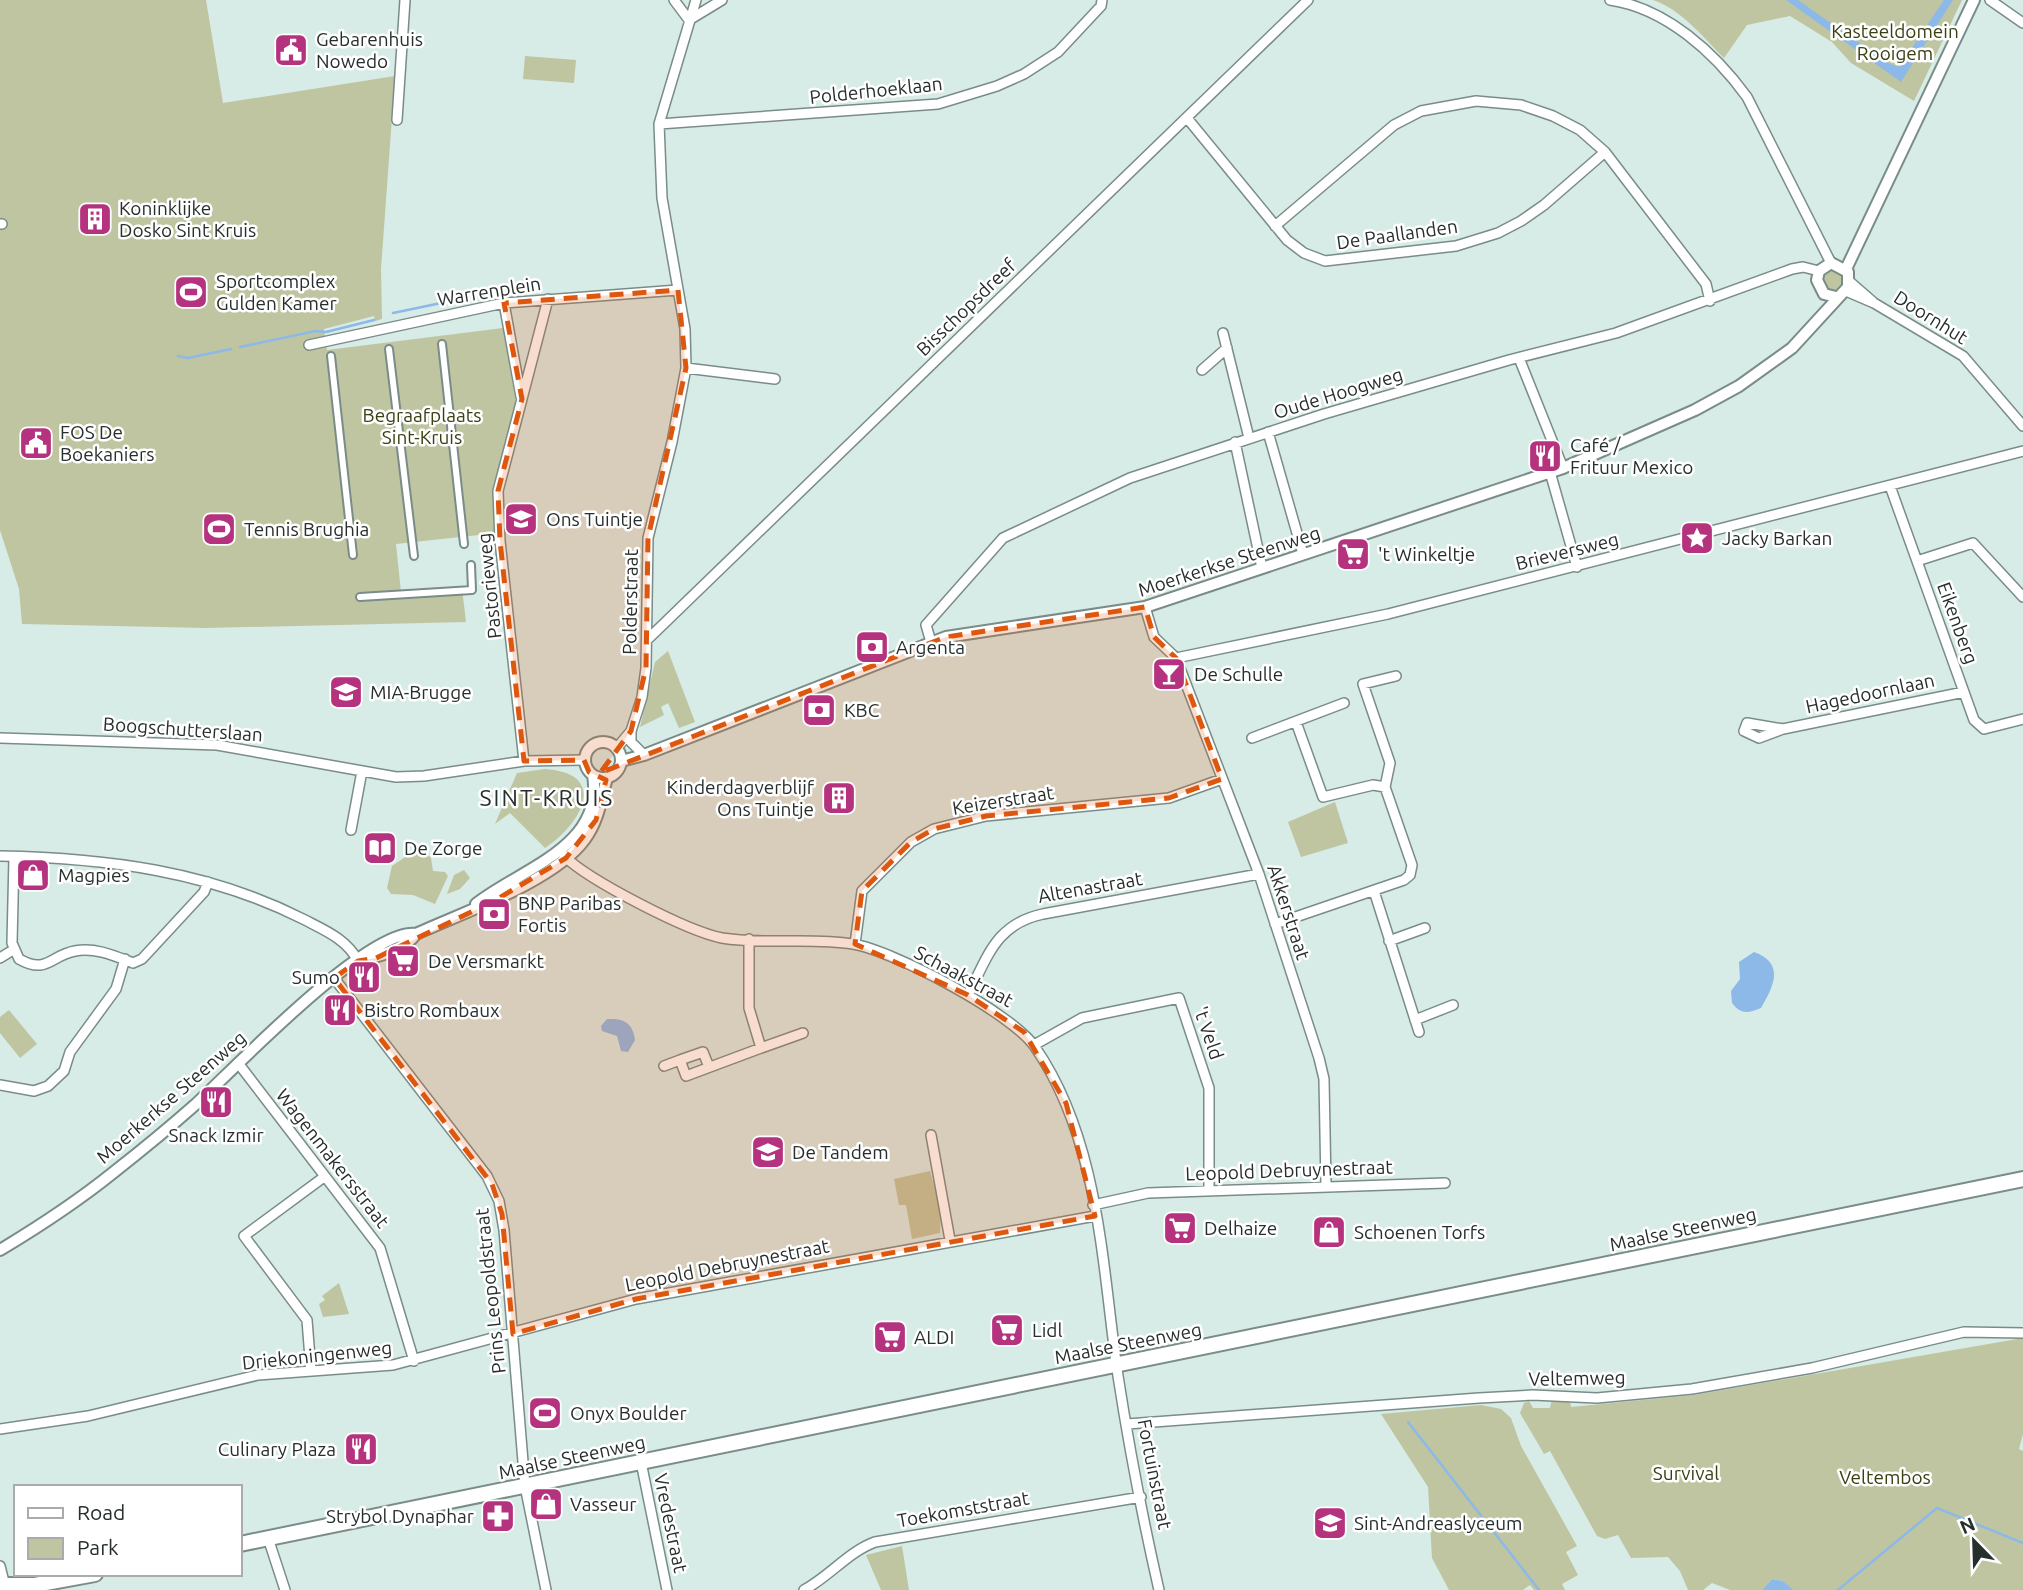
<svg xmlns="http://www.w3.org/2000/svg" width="2023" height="1590" viewBox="0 0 2023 1590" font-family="Ubuntu,sans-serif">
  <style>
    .green { fill: #bfc5a1 }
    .water { fill: #8cb9e8 }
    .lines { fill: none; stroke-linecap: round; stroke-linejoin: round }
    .stream { stroke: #8cb9e8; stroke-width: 2.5 }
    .pedestrian-casing { stroke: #7a8c89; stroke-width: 10 }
    .minor-casing { stroke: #7a8c89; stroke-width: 12 }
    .tertiary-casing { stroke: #7a8c89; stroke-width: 14 }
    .primary-casing { stroke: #7a8c89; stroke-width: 18 }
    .pedestrian { stroke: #fff; stroke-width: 6 }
    .minor { stroke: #fff; stroke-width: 9 }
    .tertiary { stroke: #fff; stroke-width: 10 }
    .primary { stroke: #fff; stroke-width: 14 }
    .marked { fill: #de570e; fill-opacity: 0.2; stroke: #de570e; stroke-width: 5; stroke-dasharray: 14 9; stroke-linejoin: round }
    .labels { text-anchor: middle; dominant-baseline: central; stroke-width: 5; stroke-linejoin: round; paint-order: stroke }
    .park-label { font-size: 19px; fill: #3b4012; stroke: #fff }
    .poi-label { font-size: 19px; fill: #272f2d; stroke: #fff; text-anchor: start }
    .street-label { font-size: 19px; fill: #272f2d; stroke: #fff }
    .quarter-label { font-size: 23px; letter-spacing: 2px; fill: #272f2d; stroke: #fff }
  </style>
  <rect width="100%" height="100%" fill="#d7ebe7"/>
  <path class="green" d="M 0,0 L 206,0 L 223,103 L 395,76 L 381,269 L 382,319 L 375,321 L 374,316 L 324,329 L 327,350 L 503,328 L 516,404 L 493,495 L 497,533 L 396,544 L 401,592 L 462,588 L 466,622 L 206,628 L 22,624 L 19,589 L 0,530 Z
    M 1653,0 L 1962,0 L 1914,101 L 1851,63 L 1832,42 L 1790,16 L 1747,25 L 1724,58 C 1703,37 1682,10 1653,0 Z
    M 525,56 L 576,60 L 574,83 L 523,79 Z
    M1822 281a11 11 0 1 1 22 0a11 11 0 1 1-22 0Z
    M 668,651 L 695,722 L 679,728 L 668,703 L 661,707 L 664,715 L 640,727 L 655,662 Z
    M 545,769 C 610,773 581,825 545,848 L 510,813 L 495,824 L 517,773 Z
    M 1335,802 L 1348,843 L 1301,857 L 1288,822 Z
    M 426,852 L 431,858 L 433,871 L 445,872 L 448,876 L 435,904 L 413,895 L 391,894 L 387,888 L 392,866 L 411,853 Z
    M 464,870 L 470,878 L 460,889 L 447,894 L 454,875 Z
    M 9,1010 L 37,1044 L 20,1058 L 0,1033 L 0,1017 Z
    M 930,1171 L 941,1212 L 940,1233 L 912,1239 L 906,1205 L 899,1205 L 894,1179 Z
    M 339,1283 L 349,1314 L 323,1317 L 319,1304 L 325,1300 L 322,1296 Z
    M 2023,1338 L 2023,1434 L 2019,1449 L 2023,1451 L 2023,1590 L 1794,1590 L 1783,1581 L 1772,1579 L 1762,1590 L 1730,1590 L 1712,1583 L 1703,1590 L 1688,1590 L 1680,1571 L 1668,1557 L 1631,1558 L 1618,1535 L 1605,1539 L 1597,1536 L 1550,1451 L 1544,1454 L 1520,1413 L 1524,1403 L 1529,1401 L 1533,1408 L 1550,1408 L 1552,1399 L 1570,1399 L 1571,1407 L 1694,1395 Z
    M 1481,1405 L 1501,1409 L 1511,1418 L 1521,1446 L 1577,1546 L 1566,1552 L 1578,1575 L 1562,1584 L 1565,1590 L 1534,1590 L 1530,1585 L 1523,1590 L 1449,1590 L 1432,1558 L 1428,1487 L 1381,1414 Z
    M 902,1546 L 909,1590 L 881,1590 L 866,1555 Z"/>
  <path class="water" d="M 1786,0 L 1798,0 L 1888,63 L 1899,67 L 1944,0 L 1953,0 L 1901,82 Z
    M 1754,952 C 1785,963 1774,986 1761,1008 C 1749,1013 1741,1015 1732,1003 L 1731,991 L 1740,979 L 1739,962 Z
    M 607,1019 C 624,1018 633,1023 635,1040 L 628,1052 L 621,1051 L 617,1036 L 602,1031 L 601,1026 Z
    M 1772,1579 L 1783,1581 L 1794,1590 L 1762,1590 Z"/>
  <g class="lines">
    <path class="stream" d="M 393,313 L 446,302
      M 240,347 L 316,331 L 326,332 L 374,320
      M 178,356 L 188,358 L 231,349
      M 1408,1422 L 1539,1590
      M 1838,1590 L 1937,1508 L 2023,1543"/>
    <g class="pedestrian-casing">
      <path id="pedestrian" d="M 442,344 L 464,544
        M 389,349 L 414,556
        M 331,356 L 353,555
        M 360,597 L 472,590 L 471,565"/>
    </g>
    <g class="minor-casing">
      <path id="minor" d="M 674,0 L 689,20
        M 1610,0 C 1666,8 1715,53 1747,97 L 1831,263
        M 1990,0 L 2023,23
        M 689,20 L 722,0
        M 1187,118 L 1287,240 L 1304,253 L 1325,261 L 1456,246 L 1498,233 L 1521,221 L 1544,205 L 1605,152
        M 397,120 L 405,0
        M 659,124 L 938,104 L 997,86 L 1024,74 L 1058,52 L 1101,6 L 1102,0
        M 0,224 L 2,224
        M 1275,226 L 1394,125 L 1421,111 L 1476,101 L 1521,105 L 1553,116 L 1580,130 L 1605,152 L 1706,284 L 1710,301
        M 1850,282 L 1873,302
        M 1846,291 L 1874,303 L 1963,356 L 2023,426
        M 504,303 L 521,397
        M 1223,333 L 1249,438
        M 309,345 L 504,303 L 678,290
        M 1519,358 L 1563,468
        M 686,368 L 775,379
        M 1202,370 L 1227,348
        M 1268,432 L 1303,554
        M 1235,442 L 1262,568
        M 1550,472 L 1577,567
        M 1890,486 L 1974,720 L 1984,729 L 2023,719
        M 1917,561 L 1973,543 L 2023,597
        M 1145,607 L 1154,637 L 1176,658 L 1388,614 L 2023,451
        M 647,640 L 1308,0
        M 931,642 L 926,625 L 1003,538 L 1130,478 L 1324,414 L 1509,360 L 1616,333 L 1792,269 L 1803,267 L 1819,271
        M 1176,658 L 1259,874 L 1319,1058 L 1324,1079 L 1326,1186
        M 1296,722 L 1323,797 L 1373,785 L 1385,787
        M 1783,729 L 1759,738 L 1744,731 L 1747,723 L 1783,729 L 1964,692
        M 631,731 L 631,742 L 644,755
        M 0,738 L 217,745 L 396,777 L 424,776 L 524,761 L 585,760
        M 1252,738 L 1344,703
        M 616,749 L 631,731 L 642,697 L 646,668 L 648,538 L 672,442 L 686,368 L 685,329 L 662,198 L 659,124 L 696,0
        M 524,761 L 500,541 L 498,491 L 548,299
        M 351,830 L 362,771
        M 0,856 C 106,858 208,871 303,919 C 324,930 347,939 358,961
        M 564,856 C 590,881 687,931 722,938 C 765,945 810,937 853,944 C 894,951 1012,1013 1035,1047 C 1100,1141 1102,1267 1118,1376 C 1129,1447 1143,1520 1159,1590
        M 14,857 L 12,943 L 19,959 C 47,975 51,955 75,951 C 95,947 115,956 133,963 L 142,959 L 204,892 L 208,882
        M 1374,891 L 1419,1032
        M 1275,924 L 1404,880 L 1410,875 L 1412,865 L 1385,787 L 1390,763 L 1363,684 L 1396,676
        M 1389,941 L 1425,928
        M 855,944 L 862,891 L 911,842 L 934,829 L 986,816 L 1169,798 L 1222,779
        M 0,958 L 13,950
        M 334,978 L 487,1176 L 499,1201 L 504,1230 L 525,1486 L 546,1590
        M 968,995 C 988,956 996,924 1043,914 L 1259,874
        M 1415,1020 L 1453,1005
        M 1034,1045 L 1082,1018 L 1179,998 L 1209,1088 L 1209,1190
        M 761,1048 L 803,1033
        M 238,1063 L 380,1248 L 414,1361
        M 664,1066 L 680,1060
        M 709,1067 L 703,1052 L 680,1060 L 686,1076 L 761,1048 L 749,1008 L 749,939
        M 0,1085 L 34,1091 L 48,1086 L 64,1071 L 70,1052 L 116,989 L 125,959
        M 931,1135 L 950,1240
        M 1093,1205 L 1148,1193 L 1445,1183
        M 311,1371 L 307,1320 L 244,1236 L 324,1177
        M 1127,1424 L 1479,1398 L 1533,1395 L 1597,1398 L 1692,1389 L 1812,1368 L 1964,1332 L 2023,1333
        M 0,1429 L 88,1416 L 258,1375 L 393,1365 L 636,1299 L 1095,1216
        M 641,1462 L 667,1590
        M 268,1538 L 285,1590
        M 0,1566 L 5,1586
        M 804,1590 C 830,1576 848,1552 875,1542 L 1141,1497"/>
    </g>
    <g class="tertiary-casing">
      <path id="tertiary" d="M 1846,269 L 1974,0
        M585 760a18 18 0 1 1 36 0a18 18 0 1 1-36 0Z
        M 621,761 L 644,755 L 946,637 L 1145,607 L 1563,468 L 1695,410 L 1739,386 L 1792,348 L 1848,287 L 1848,272 L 1831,263 L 1819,271 L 1817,280 L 1824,294 L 1836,297
        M 476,904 C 520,869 605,847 593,775
        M 360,960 C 378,957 405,949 416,934 C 464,912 555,881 585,839 C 599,820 601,799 607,778
        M 0,1250 C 40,1226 78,1201 114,1172 C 142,1150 170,1127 196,1104 C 234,1069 369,927 416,934"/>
    </g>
    <g class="primary-casing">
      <path id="primary" d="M 240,1544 L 2023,1179
        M 0,1585 L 35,1585 L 95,1574"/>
    </g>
    <use href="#pedestrian" class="pedestrian"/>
    <use href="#minor" class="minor"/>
    <use href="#tertiary" class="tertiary"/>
    <use href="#primary" class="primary"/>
  </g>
  <path class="marked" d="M 678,290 L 686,368 L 648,538 L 646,668 L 631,731 L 600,773 L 946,637 L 1145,607 L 1154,637 L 1176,658 L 1222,779 L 1169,798 L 986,816 L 934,829 L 911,842 L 862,891 L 855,944 L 968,995 L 1024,1032 L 1066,1103 L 1095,1216 L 636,1299 L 513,1334 L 502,1214 L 492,1184 L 334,978 L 358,961 L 376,958 L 494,901 L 566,858 L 596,820 L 606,780 L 589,772 L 584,760 L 524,761 L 500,541 L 498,491 L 522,399 L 504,303 Z"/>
  <defs>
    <g id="civic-square" transform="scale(1.75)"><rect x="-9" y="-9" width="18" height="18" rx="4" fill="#b5337e" stroke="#fff"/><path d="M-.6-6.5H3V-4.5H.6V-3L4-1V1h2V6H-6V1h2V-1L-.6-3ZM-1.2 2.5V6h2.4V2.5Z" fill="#fff"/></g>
    <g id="building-square" transform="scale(1.75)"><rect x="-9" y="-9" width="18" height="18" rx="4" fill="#b5337e" stroke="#fff"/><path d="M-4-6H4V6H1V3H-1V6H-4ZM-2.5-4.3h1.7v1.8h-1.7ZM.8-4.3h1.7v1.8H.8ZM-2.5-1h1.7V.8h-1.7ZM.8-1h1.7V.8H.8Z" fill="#fff"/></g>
    <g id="stadium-square" transform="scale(1.75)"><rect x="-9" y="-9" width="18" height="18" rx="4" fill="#b5337e" stroke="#fff"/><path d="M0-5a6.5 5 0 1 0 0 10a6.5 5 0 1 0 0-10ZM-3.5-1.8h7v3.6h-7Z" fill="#fff"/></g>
    <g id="restaurant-square" transform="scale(1.75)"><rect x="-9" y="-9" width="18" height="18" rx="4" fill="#b5337e" stroke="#fff"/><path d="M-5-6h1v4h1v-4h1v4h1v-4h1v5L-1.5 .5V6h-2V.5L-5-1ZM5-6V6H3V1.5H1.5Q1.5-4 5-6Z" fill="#fff"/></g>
    <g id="school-square" transform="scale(1.75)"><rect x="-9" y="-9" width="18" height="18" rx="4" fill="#b5337e" stroke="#fff"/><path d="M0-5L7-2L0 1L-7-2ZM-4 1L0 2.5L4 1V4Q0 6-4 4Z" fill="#fff"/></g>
    <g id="sight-square" transform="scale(1.75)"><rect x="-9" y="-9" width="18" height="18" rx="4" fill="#b5337e" stroke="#fff"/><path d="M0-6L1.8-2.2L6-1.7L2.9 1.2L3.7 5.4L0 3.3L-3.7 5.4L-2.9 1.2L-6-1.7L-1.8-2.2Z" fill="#fff"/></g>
    <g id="supermarket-square" transform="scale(1.75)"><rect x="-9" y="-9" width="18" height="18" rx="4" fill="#b5337e" stroke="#fff"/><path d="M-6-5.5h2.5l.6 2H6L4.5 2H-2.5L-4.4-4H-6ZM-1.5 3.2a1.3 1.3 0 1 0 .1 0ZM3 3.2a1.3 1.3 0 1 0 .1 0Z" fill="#fff"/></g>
    <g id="bank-square" transform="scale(1.75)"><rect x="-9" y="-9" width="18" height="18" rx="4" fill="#b5337e" stroke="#fff"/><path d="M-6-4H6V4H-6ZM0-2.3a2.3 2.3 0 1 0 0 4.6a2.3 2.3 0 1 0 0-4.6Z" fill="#fff"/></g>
    <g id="bar-square" transform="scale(1.75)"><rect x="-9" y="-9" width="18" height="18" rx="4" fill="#b5337e" stroke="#fff"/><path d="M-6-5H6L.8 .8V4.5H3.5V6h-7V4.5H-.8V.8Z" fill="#fff"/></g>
    <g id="library-square" transform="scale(1.75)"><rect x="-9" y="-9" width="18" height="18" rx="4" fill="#b5337e" stroke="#fff"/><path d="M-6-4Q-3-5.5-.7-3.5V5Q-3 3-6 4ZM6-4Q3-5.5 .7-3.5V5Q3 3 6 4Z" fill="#fff"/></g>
    <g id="shop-square" transform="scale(1.75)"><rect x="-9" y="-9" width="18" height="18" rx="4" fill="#b5337e" stroke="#fff"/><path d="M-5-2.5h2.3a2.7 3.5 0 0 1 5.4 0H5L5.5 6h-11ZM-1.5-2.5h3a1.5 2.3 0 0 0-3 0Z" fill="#fff"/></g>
    <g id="pharmacy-square" transform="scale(1.75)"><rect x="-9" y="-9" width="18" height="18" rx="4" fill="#b5337e" stroke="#fff"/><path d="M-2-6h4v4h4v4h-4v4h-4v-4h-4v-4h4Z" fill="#fff"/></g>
  </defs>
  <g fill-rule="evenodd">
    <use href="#civic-square" x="291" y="50"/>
    <use href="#building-square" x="95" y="219"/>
    <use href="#stadium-square" x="191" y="292"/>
    <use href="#civic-square" x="36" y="443"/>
    <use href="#restaurant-square" x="1545" y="456"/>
    <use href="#school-square" x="521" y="519"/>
    <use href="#stadium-square" x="219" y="529"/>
    <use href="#sight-square" x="1697" y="538"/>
    <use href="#supermarket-square" x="1353" y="554"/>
    <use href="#bank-square" x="872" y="647"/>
    <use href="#bar-square" x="1169" y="674"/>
    <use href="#school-square" x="346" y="692"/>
    <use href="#bank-square" x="819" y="710"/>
    <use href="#building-square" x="839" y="798"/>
    <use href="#library-square" x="380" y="848"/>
    <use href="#shop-square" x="33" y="875"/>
    <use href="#bank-square" x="494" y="914"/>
    <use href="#supermarket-square" x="403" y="961"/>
    <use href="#restaurant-square" x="364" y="977"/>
    <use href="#restaurant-square" x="340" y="1010"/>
    <use href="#restaurant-square" x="216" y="1102"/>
    <use href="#school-square" x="768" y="1152"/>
    <use href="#supermarket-square" x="1180" y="1228"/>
    <use href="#shop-square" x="1329" y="1232"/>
    <use href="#supermarket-square" x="1007" y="1330"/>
    <use href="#supermarket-square" x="890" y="1337"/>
    <use href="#stadium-square" x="545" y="1413"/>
    <use href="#restaurant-square" x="361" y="1449"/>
    <use href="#shop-square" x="546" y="1504"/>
    <use href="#pharmacy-square" x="498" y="1516"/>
    <use href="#school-square" x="1330" y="1523"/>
  </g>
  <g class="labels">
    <g class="park-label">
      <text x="1895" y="31">Kasteeldomein<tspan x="1895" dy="22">Rooigem</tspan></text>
      <text x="422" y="415">Begraafplaats<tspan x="422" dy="22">Sint-Kruis</tspan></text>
      <text x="1686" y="1473">Survival</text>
      <text x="1885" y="1477">Veltembos</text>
    </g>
    <g class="poi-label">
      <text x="316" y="39">Gebarenhuis<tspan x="316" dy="22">Nowedo</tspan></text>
      <text x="119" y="208">Koninklijke<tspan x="119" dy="22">Dosko Sint Kruis</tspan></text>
      <text x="216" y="281">Sportcomplex<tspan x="216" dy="22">Gulden Kamer</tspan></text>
      <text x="60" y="432">FOS De<tspan x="60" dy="22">Boekaniers</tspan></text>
      <text x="1570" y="445">Café /<tspan x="1570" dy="22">Frituur Mexico</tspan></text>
      <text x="546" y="519">Ons Tuintje</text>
      <text x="244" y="529">Tennis Brughia</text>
      <text x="1722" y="538">Jacky Barkan</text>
      <text x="1378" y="554">'t Winkeltje</text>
      <text x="896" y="647">Argenta</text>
      <text x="1194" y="674">De Schulle</text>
      <text x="370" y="692">MIA-Brugge</text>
      <text x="844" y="710">KBC</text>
      <text x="814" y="787" text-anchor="end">Kinderdagverblijf<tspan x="814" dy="22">Ons Tuintje</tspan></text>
      <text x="404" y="848">De Zorge</text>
      <text x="58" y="875">Magpies</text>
      <text x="518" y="903">BNP Paribas<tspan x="518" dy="22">Fortis</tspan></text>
      <text x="428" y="961">De Versmarkt</text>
      <text x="340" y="977" text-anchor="end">Sumo</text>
      <text x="364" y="1010">Bistro Rombaux</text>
      <text x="216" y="1135" text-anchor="middle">Snack Izmir</text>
      <text x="792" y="1152">De Tandem</text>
      <text x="1204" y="1228">Delhaize</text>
      <text x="1354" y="1232">Schoenen Torfs</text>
      <text x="1032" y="1330">Lidl</text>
      <text x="914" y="1337">ALDI</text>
      <text x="570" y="1413">Onyx Boulder</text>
      <text x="336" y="1449" text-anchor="end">Culinary Plaza</text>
      <text x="570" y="1504">Vasseur</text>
      <text x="474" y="1516" text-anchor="end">Strybol Dynaphar</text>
      <text x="1354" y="1523">Sint-Andreaslyceum</text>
    </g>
    <g class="street-label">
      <text transform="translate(876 90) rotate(-6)">Polderhoeklaan</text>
      <text transform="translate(1397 234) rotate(-8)">De Paallanden</text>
      <text transform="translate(489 291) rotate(-9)">Warrenplein</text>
      <text transform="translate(966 307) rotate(-44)">Bisschopsdreef</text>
      <text transform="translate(1931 317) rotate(32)">Doornhut</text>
      <text transform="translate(1338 393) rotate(-17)">Oude Hoogweg</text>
      <text transform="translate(1567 551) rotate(-14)">Brieversweg</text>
      <text transform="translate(1229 561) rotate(-18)">Moerkerkse Steenweg</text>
      <text transform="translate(489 586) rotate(-96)">Pastorieweg</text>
      <text transform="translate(630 602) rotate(-89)">Polderstraat</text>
      <text transform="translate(1958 623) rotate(70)">Eikenberg</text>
      <text transform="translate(1870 693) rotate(-12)">Hagedoornlaan</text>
      <text transform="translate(183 729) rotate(4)">Boogschutterslaan</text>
      <text transform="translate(1003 800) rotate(-9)">Keizerstraat</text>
      <text transform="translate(1090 887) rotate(-10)">Altenastraat</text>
      <text transform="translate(1289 912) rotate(72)">Akkerstraat</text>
      <text transform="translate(964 976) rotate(28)">Schaakstraat</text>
      <text transform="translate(1209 1033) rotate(71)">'t Veld</text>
      <text transform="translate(171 1097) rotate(-41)">Moerkerkse Steenweg</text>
      <text transform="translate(333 1158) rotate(52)">Wagenmakersstraat</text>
      <text transform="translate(1289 1170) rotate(-2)">Leopold Debruynestraat</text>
      <text transform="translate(1683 1229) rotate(-12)">Maalse Steenweg</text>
      <text transform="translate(727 1265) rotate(-11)">Leopold Debruynestraat</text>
      <text transform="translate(490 1291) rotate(-96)">Prins Leopoldstraat</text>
      <text transform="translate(1128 1343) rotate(-11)">Maalse Steenweg</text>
      <text transform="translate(317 1355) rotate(-6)">Driekoningenweg</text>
      <text transform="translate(1577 1378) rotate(-1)">Veltemweg</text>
      <text transform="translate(572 1457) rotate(-12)">Maalse Steenweg</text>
      <text transform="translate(1155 1474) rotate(79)">Fortuinstraat</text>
      <text transform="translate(963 1509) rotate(-10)">Toekomststraat</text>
      <text transform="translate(671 1523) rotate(78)">Vredestraat</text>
    </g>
    <g class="quarter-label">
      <text x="547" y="797">SINT-KRUIS</text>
    </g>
  </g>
  <rect x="14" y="1485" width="228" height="91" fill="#ffffff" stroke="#a9acab" stroke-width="2"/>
  <rect x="28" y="1508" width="35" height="10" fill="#ffffff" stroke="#a9acab" stroke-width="2"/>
  <text x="77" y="1520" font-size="21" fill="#272f2d">Road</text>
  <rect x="28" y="1538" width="35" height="21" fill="#bfc5a1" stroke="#a9acab" stroke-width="2"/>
  <text x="77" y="1555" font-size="21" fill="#272f2d">Park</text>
  <g transform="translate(1974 1541) rotate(337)" stroke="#ffffff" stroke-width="5" paint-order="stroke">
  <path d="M0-5L12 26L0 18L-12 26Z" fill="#272f2d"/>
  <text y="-10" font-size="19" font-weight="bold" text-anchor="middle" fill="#272f2d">N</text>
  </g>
</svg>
